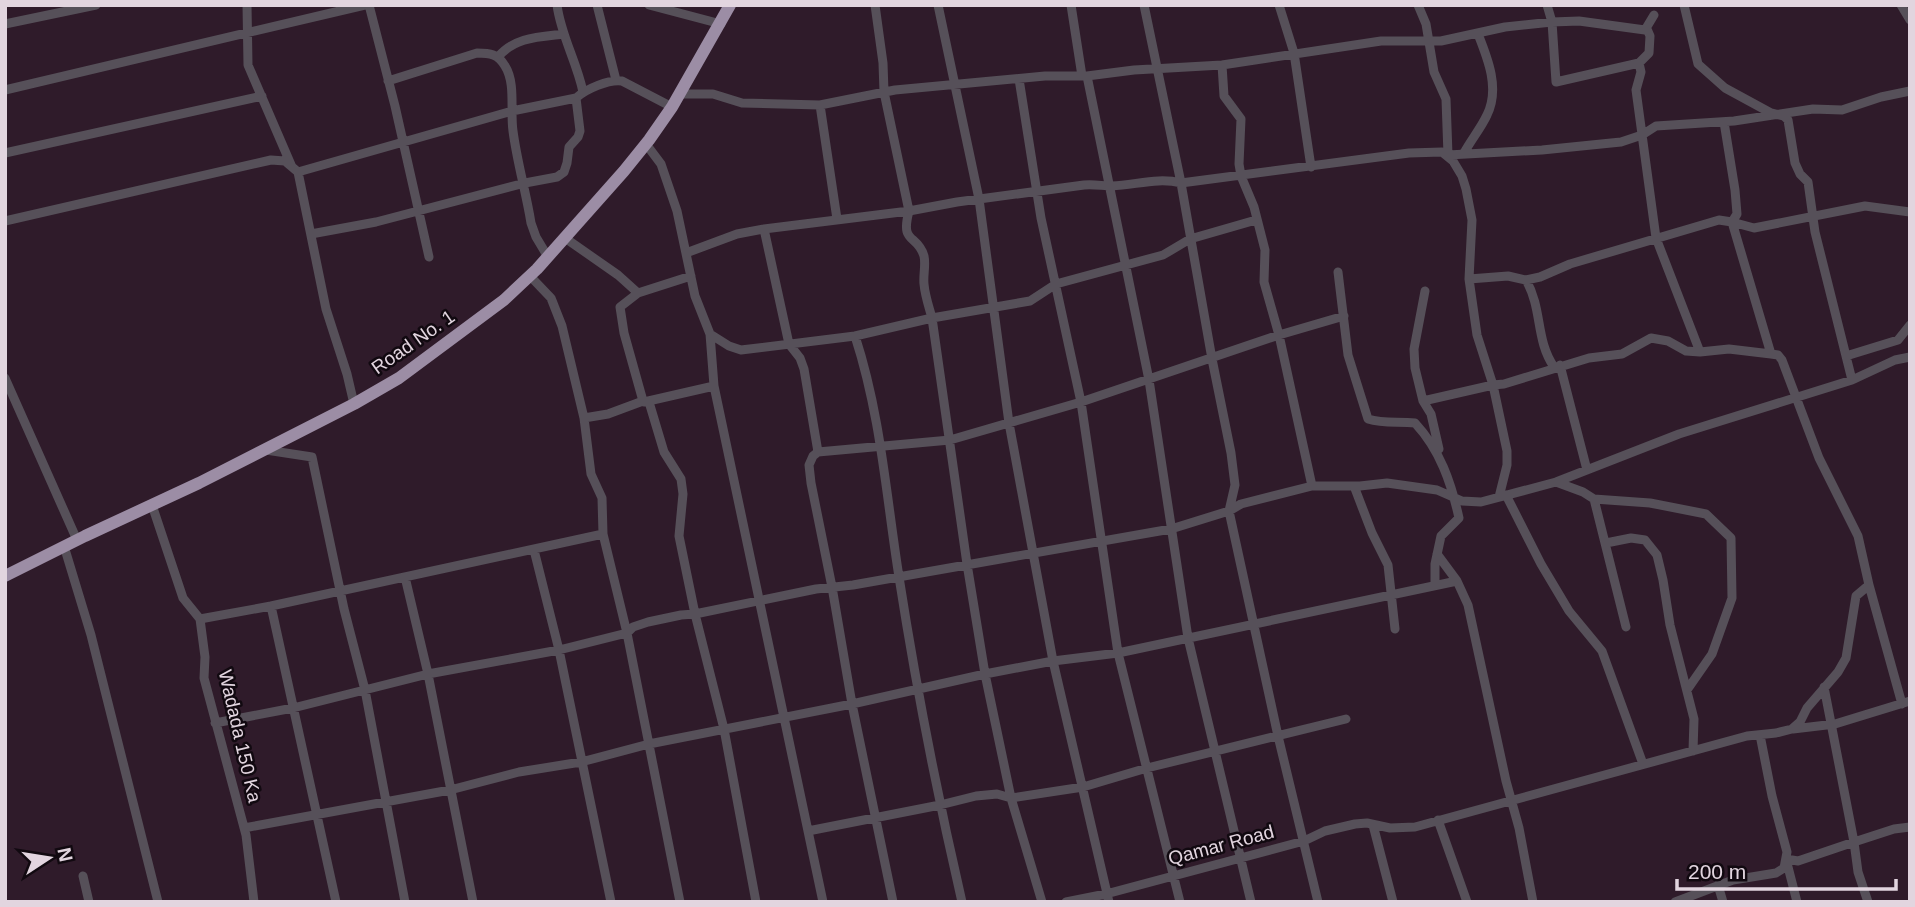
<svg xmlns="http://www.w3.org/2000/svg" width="1915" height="907" viewBox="0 0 1915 907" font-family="Helvetica,sans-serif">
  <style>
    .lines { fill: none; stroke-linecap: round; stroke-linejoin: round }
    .minor { stroke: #565059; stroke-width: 9 }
    .highway { stroke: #9c8da5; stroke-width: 12 }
    .labels { text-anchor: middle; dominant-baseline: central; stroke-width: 5; stroke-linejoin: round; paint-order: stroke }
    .street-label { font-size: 19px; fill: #e2d5df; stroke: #110910 }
  </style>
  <rect width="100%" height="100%" fill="#2f1b2a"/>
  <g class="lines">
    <path class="minor" d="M 247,5 L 248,65 L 292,167
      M 369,5 L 395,106 L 429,257
      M 557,5 C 561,36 577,62 583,92
      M 597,5 L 616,80
      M 649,5 L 721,24
      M 938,5 L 979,199 L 1009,423 L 1053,661 L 1109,902
      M 1071,5 L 1082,76
      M 1144,5 L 1181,183 L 1212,359 L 1231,453 L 1235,485 L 1229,511 L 1278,736 L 1318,902
      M 1279,5 L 1294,53 L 1311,167
      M 1418,5 L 1426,24 L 1434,72 L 1446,99 L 1448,155 L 1542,150 L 1621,142 L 1642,135 L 1656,126 L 1734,121 L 1813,109 L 1842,110 L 1881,97 L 1910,91
      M 1547,5 L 1552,22 L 1556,82 L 1639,63 L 1649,53 L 1650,36 L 1647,29
      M 1684,5 L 1698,64 L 1725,88 L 1771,113 L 1784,116 L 1788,120 L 1795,163 L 1800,174 L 1808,182 L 1815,232 L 1852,380
      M 1901,5 L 1910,20
      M 5,24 L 96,5
      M 498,57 C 515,37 538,37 564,34
      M 1639,63 L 1641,72 L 1636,90 L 1656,238 L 1700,352
      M 1222,65 L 1224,96 L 1241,119 L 1239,164 L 1241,176 L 1254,207 L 1265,250 L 1264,282 L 1279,335 L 1312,486
      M 1087,76 L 1149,380 L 1188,638 L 1251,902
      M 1019,79 L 1041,218 L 1081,402 L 1118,653 L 1180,902
      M 388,81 L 477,53 C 490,53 498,54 505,66 C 516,83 510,111 513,131 C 517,162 526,192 531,223 L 536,237 L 548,257
      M 5,90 L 365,5
      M 679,94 L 713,94 L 742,103 L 820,105 L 895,90 L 1045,76 L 1087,76 L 1134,70 L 1222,65 L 1381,41 L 1441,41 L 1505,27 L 1552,22 L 1579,21 L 1645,30 L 1654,15
      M 820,105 L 837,219
      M 1724,122 L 1735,190 L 1737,214 L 1732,222 L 1754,228 L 1865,206 L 1910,212
      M 646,144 L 661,164 L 677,211 L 695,296 L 710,334 L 714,386 L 823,902
      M 5,153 L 262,96
      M 1464,153 C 1471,140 1481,128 1487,115 C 1500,89 1488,59 1478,34
      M 298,172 L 512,111 L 576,98
      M 5,221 L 271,160 L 285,161 L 298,172 L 326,309 L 347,374 L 354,404
      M 764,229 L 789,344 L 800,358 L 804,369 L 818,452 L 813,456 L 809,465 L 811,483 L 832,587 L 852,704 L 893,902
      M 311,234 L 376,222 L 525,183 L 557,177 L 564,172 L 567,163 L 569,147 L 578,137 L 580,131 L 576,98 C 586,89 609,79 622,81 L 672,107
      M 565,238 L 618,275 L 638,293
      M 686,253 L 737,234 L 764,229 L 909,211 L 884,92 L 883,63 L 875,5
      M 1338,272 L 1348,355 L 1368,419 C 1384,424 1399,421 1415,423 C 1440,450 1451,482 1459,518 L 1441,536 L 1435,564 L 1435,585
      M 530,276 L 551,298 L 562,326 L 584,418 L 591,474 L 602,498 L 603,534 L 627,633 L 680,902
      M 1469,279 L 1508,276 L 1526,280 L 1540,277 L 1570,264 L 1719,220 L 1732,222 L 1771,354
      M 1526,280 C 1543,310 1535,339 1554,367
      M 1425,291 L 1414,349 L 1415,368 L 1423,401 L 1431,414 L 1439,449
      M 710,334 L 729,346 L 741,350 L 855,336
      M 1846,356 L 1898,340 L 1910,325
      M 1560,365 L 1587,470
      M 5,378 L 77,540
      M 1423,401 L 1493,385 L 1507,451 L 1507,465 L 1499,497
      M 644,402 L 714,386
      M 649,402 L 664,452 L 681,479 L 683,494 L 679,536 L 695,614 L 724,729 L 756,902
      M 584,418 L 608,414 L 643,401 L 624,333 L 620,307 L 638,293 L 691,276
      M 266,450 L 312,457 L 344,609 L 365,690 L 405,902
      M 818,452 L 950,440 L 1081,402 L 1279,335 L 1344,316
      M 1556,482 L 1583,492 L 1594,499 L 1626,627
      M 1354,486 L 1372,533 L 1388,565 L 1395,629
      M 1506,495 L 1541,564 L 1569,611 L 1602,651 L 1643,764
      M 1594,499 L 1650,503 L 1706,514 L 1731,538 L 1732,598 L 1712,654 L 1687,690
      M 152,505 L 183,598 L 200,619 L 205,657 L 204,678 L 246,835 L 254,902
      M 1606,543 L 1631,538 L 1645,540 L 1657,555 L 1663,580 L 1670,625 L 1694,719 L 1693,751
      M 64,546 L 91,635 L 158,902
      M 534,550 L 559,650 L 611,902
      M 1437,554 L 1457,581 L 1468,605 L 1506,781 L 1519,828 L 1533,902
      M 405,577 L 428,674 L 473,902
      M 1869,585 L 1902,704
      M 271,606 L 336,902
      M 200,619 L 271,606 L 603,534
      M 1824,687 L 1854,842 L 1894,829 L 1910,827
      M 215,723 L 293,708 L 428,674 L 559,650 L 627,633 L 633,627 L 648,622 L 681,615 L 695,614 L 816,589 L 853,585 L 1171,529 L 1229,511 L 1241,504 L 1312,486 L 1360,486 L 1387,483 L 1437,490 L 1462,501 L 1481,502 L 1556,482 L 1679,434 L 1852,380 L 1895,360 L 1910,357
      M 1793,729 L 1835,724 L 1910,701
      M 1438,820 L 1467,902
      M 1373,825 L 1393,902
      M 244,828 L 450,790 L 519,772 L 581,762 L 649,744 L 852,704 L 985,674 L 1053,661 L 1118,653 L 1457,581
      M 808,831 L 940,805 L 976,796 L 997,794 L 1011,798 L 1083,787 L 1147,768 L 1346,719
      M 83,876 L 89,902
      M 1718,885 L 1723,902
      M 962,902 C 937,794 916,686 899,577 C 886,495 881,416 855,336 L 932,318 C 929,307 925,296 924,284 C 923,275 926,265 924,256 C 917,233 900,245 909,211 L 957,202 L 1084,185 C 1094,184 1103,186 1112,186 C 1136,185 1158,177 1181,183 L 1409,153 L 1442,152 L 1453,161 L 1462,176 L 1466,189 L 1472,220 L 1469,279 L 1477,335 L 1493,385 L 1504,384 L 1589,358 L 1622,354 L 1651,338 L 1668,341 L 1686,351 L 1700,352 L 1729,349 L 1771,354 L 1778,355 L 1782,360 L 1819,458 L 1858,536 L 1869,585 L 1856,596 L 1846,658 L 1838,672 L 1807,708 L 1800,722 L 1792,729 L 1776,733 L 1747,736 L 1415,827 L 1390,828 L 1367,823 L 1355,824 L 1325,831 L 1304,841 L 1106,894 L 1066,902
      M 1042,902 L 1011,798 L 985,674 L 967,564 L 932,318 L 1030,301 L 1056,284 L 1163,255 L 1190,239 L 1256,220
      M 1675,902 L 1733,880 L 1776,873 L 1784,868 L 1787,852 L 1772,796 L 1760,735
      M 1797,902 L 1786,859 L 1798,861 L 1854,842 L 1858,872 L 1868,902"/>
    <path class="highway" d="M 5,576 L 85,536 L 199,483 L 354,404 L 399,378 L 504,300 L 537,269 L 624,171 L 649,140 L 672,107 L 730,5"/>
  </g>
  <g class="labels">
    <g class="street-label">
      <text transform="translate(413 342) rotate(-35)">Road No. 1</text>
      <text transform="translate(240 736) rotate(77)">Wadada 150 Ka</text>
      <text transform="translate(1221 845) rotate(-15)">Qamar Road</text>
    </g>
  </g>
  <rect width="1915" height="907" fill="none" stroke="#e2d5df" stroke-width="14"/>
  <g transform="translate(49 858) rotate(78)" stroke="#110910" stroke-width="5" paint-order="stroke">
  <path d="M0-5L12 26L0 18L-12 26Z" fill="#e2d5df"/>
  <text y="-10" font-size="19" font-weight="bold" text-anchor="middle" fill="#e2d5df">N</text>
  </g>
  <path d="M1677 879v10h219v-10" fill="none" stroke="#e2d5df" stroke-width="3.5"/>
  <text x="1688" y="879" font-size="21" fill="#e2d5df" stroke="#110910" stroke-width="5" paint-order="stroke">200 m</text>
</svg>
